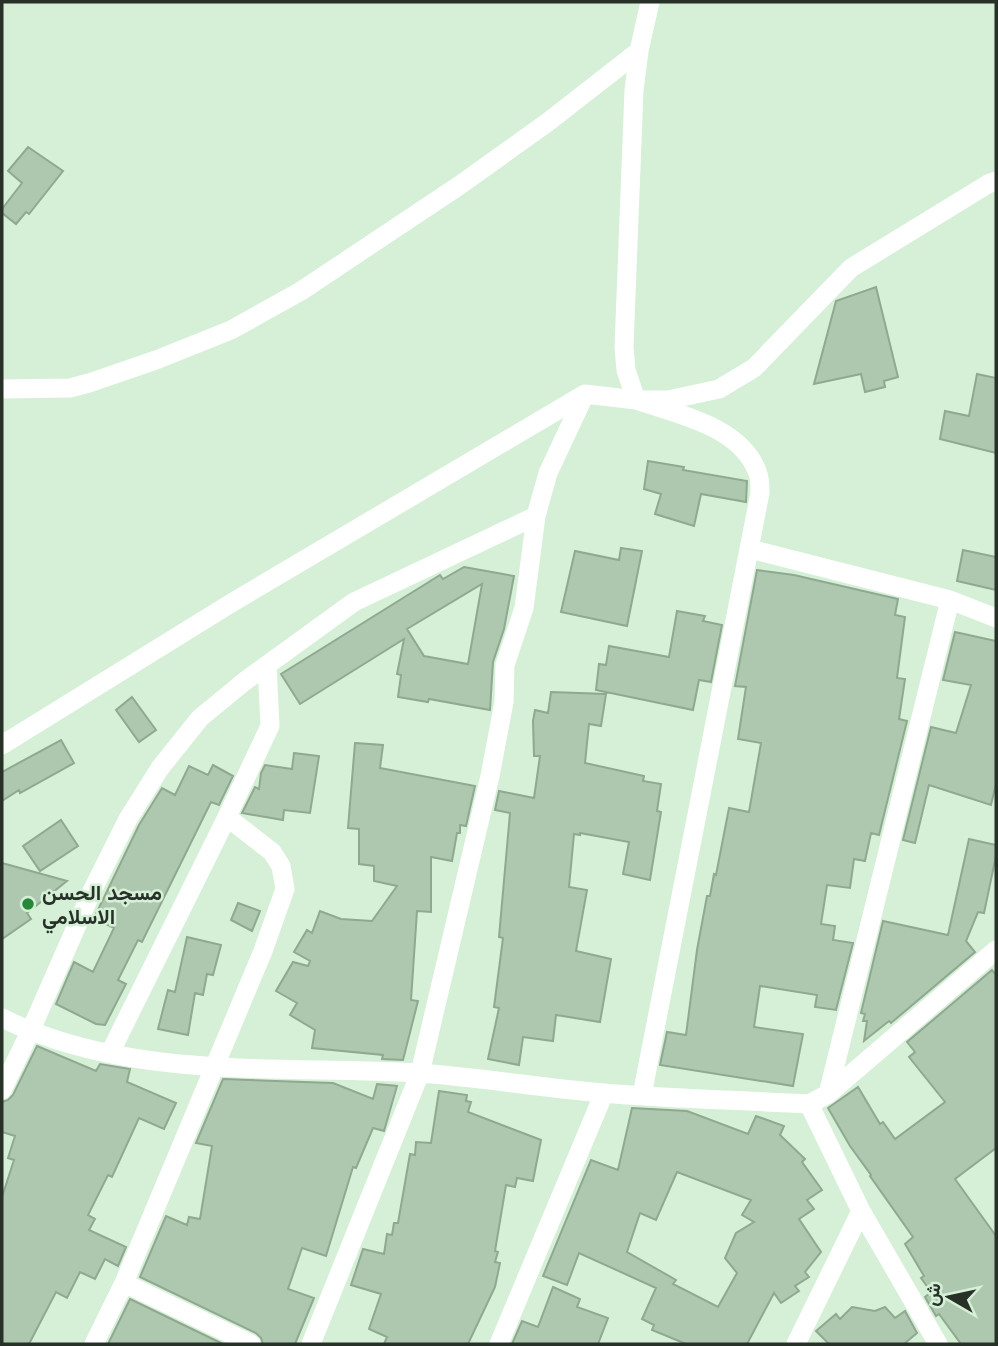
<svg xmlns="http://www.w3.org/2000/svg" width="998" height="1346" viewBox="0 0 998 1346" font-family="'Work Sans',Vazirmatn,sans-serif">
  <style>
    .building { fill: #aec8af; stroke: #8fa890; stroke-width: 2; fill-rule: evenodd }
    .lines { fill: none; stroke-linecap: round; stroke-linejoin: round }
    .minor { stroke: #fff; stroke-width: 19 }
    .poi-dot { fill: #27873a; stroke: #d5f0d6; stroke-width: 2.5 }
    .labels { text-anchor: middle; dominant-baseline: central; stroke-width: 5; stroke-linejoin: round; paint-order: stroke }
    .poi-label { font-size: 21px; font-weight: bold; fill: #273128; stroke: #d5f0d6; text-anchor: start }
  </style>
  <rect width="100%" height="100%" fill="#d5f0d6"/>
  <path class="building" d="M 28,147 L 63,171 L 29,214 L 26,212 L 16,224 L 2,213 L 2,209 L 22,183 L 8,171 Z
    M 876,287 L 898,377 L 884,381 L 885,387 L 865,392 L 861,374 L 814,384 L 836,301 Z
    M 977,374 L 996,378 L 996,453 L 940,439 L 945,411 L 969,416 Z
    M 648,461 L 684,467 L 683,470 L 747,481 L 746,502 L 701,494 L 694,526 L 655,514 L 661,494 L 644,489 Z
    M 621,548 L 642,551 L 627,626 L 561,612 L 575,551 L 619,560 Z
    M 963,550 L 996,557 L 996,590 L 957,581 Z
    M 464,567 L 514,576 L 504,629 L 493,662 L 490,710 L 429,699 L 428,702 L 398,697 L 401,675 L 397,674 L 404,639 L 300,704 L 281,674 L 440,575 L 443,579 ZM 482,584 L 468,664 L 424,656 L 407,629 Z
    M 757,570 L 794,575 L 898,599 L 895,615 L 905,617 L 897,678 L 905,679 L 899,719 L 907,721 L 879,835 L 871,833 L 865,861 L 854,859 L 850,888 L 827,885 L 821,924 L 835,926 L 833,940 L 853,943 L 836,1010 L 815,1007 L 817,995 L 760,986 L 754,1027 L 803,1034 L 793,1086 L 660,1065 L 667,1032 L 686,1035 L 697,950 L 707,896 L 710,896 L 714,874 L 716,875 L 729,808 L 749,812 L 761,743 L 738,739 L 746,687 L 735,686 Z
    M 677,611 L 705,616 L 703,621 L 722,625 L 711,682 L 699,680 L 693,710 L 596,690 L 599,664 L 606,665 L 609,646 L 669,657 Z
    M 955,632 L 996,641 L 996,784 L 991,805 L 929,785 L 915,843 L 903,840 L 931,727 L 956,733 L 971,685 L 943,680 Z
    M 551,692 L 606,694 L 601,726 L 589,724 L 585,763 L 644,776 L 643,781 L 661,784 L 657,811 L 661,812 L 650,880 L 623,874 L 629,842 L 580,833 L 580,835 L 574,834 L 569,887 L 587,890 L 576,951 L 611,959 L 600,1022 L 556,1015 L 553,1041 L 523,1037 L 519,1065 L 488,1059 L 499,1008 L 494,1007 L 503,938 L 499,937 L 510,813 L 495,810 L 499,791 L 534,798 L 540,756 L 534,756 L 533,721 L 535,710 L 548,713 Z
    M 132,697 L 156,730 L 139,742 L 116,710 Z
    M 61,740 L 74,763 L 20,793 L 19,790 L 2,801 L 2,772 Z
    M 355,743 L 383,745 L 380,768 L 475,786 L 466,826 L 460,825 L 460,833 L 457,833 L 452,861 L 431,857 L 431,912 L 417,911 L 411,1000 L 418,1001 L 403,1060 L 382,1059 L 383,1055 L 312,1048 L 315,1030 L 290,1015 L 297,1003 L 276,991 L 293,962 L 308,966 L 310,961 L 294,952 L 307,930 L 312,933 L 320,911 L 341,919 L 372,921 L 397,886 L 374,881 L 374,866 L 359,864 L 359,829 L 348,828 Z
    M 294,753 L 319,756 L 310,813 L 284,810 L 283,820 L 242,813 L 255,787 L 259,789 L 261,773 L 265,765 L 292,769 Z
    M 213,765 L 233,776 L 219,805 L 211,802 L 142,942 L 138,940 L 118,980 L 126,984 L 105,1025 L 96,1024 L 56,1004 L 74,962 L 93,972 L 114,928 L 94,918 L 139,825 L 162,788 L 175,795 L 189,766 L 208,775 Z
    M 61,820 L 78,846 L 40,871 L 23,846 Z
    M 969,839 L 996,845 L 996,856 L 984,913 L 978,912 L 966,941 L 975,952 L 891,1023 L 889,1021 L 864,1041 L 867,1021 L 863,1021 L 865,1014 L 861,1013 L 883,921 L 948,935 Z
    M 2,863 L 67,881 L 27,913 L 31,919 L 2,939 Z
    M 238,903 L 260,911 L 252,931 L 231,920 Z
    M 187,937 L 221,945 L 213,975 L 207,974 L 203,995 L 195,993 L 188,1035 L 158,1029 L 168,990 L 175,992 Z
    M 992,970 L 996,975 L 996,1148 L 955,1179 L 996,1236 L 996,1344 L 961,1344 L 939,1314 L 936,1316 L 925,1297 L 931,1292 L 921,1278 L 924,1276 L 905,1244 L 913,1237 L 870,1176 L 871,1175 L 850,1146 L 828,1108 L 858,1087 L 880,1124 L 883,1122 L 895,1139 L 945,1102 L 909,1057 L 915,1052 L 907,1042 Z
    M 37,1046 L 96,1071 L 100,1064 L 130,1069 L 127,1082 L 176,1103 L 164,1129 L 139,1118 L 112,1177 L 108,1175 L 88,1215 L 95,1219 L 89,1230 L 126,1247 L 118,1266 L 105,1259 L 95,1279 L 80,1272 L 67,1298 L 56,1292 L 29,1344 L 2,1344 L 2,1197 L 14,1160 L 8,1158 L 15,1136 L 2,1132 L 2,1102 L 8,1100 L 13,1095 Z
    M 223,1079 L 333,1083 L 373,1099 L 377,1084 L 397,1086 L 384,1131 L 373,1128 L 356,1168 L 353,1167 L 326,1256 L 302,1248 L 288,1289 L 314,1298 L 295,1344 L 263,1344 L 261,1338 L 256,1333 L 140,1277 L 166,1216 L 187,1225 L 189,1217 L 200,1219 L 212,1146 L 196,1143 Z
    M 439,1091 L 467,1095 L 466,1101 L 471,1102 L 468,1112 L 541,1140 L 533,1181 L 517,1178 L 515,1187 L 506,1185 L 495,1251 L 498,1252 L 495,1262 L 500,1263 L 495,1287 L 468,1344 L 384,1344 L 387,1337 L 369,1329 L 381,1294 L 351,1285 L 363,1249 L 384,1254 L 387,1234 L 392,1235 L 394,1223 L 398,1223 L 410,1154 L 415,1155 L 416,1142 L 431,1143 Z
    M 632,1108 L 687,1111 L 748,1134 L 756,1116 L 784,1126 L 780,1135 L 805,1159 L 802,1162 L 822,1190 L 807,1200 L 814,1209 L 799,1219 L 821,1252 L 805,1272 L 809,1277 L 795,1286 L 799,1291 L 781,1303 L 774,1293 L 747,1344 L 686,1344 L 652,1330 L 654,1325 L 642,1319 L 656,1288 L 579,1253 L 567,1285 L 543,1276 L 591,1160 L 618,1170 ZM 677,1172 L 751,1200 L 742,1215 L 754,1222 L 736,1233 L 725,1258 L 737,1273 L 718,1307 L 673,1284 L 676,1280 L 627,1252 L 640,1213 L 656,1220 Z
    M 553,1287 L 580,1299 L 577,1307 L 608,1318 L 598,1344 L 512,1344 L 522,1321 L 538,1327 Z
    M 130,1299 L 223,1344 L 108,1344 Z
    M 852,1307 L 875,1311 L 885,1307 L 895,1318 L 905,1311 L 917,1333 L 904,1344 L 829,1344 L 816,1331 L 836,1314 L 840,1319 Z"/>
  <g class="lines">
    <path class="minor" d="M 2,389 L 70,388 L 89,383 L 156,360 L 231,330 L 301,291 L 460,185 L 548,122 L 639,51
      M 750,549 L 950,600 L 996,618
      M 2,745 L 233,602 L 585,394 L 636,400 L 668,400 L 719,389 L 754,368 L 851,268 L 988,184 L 996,181
      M 2,1018 C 129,1081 281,1065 418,1073 C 480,1077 541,1088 603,1093 C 671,1099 740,1100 809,1104 L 828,1094 L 996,950
      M 110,1053 L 227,817
      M 2,1090 L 30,1032 L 92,891 L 128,819 L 160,768 L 200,718 L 245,681 L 354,602 L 536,516
      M 828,1094 L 950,600
      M 642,1095 L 760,493 C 760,486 760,477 757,471 C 740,426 677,414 636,400 L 626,370 L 624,347 L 634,90 L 639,51 L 650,2
      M 809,1104 L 861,1211 L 938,1344
      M 124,1283 L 251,1344
      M 94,1344 L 124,1283 L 263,951 L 285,889 L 281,866 L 272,852 L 227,817 L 270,726 L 267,665
      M 311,1344 L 420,1073 L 490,776 L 504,702 L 505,665 L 524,608 L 536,516 L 548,473 L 585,394
      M 499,1344 L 604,1093
      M 796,1344 L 861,1211"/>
  </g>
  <circle class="poi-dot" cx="28" cy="904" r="7"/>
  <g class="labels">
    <g class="poi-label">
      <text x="42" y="892">مسجد الحسن<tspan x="42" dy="24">الاسلامي</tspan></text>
    </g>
  </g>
  <rect width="998" height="1346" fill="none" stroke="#273128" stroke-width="7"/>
  <g transform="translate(949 1297) rotate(279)" stroke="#d5f0d6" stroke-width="5" paint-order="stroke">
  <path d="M0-5L12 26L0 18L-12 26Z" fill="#273128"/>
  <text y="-10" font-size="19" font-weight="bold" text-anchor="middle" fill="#273128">ش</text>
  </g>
</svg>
